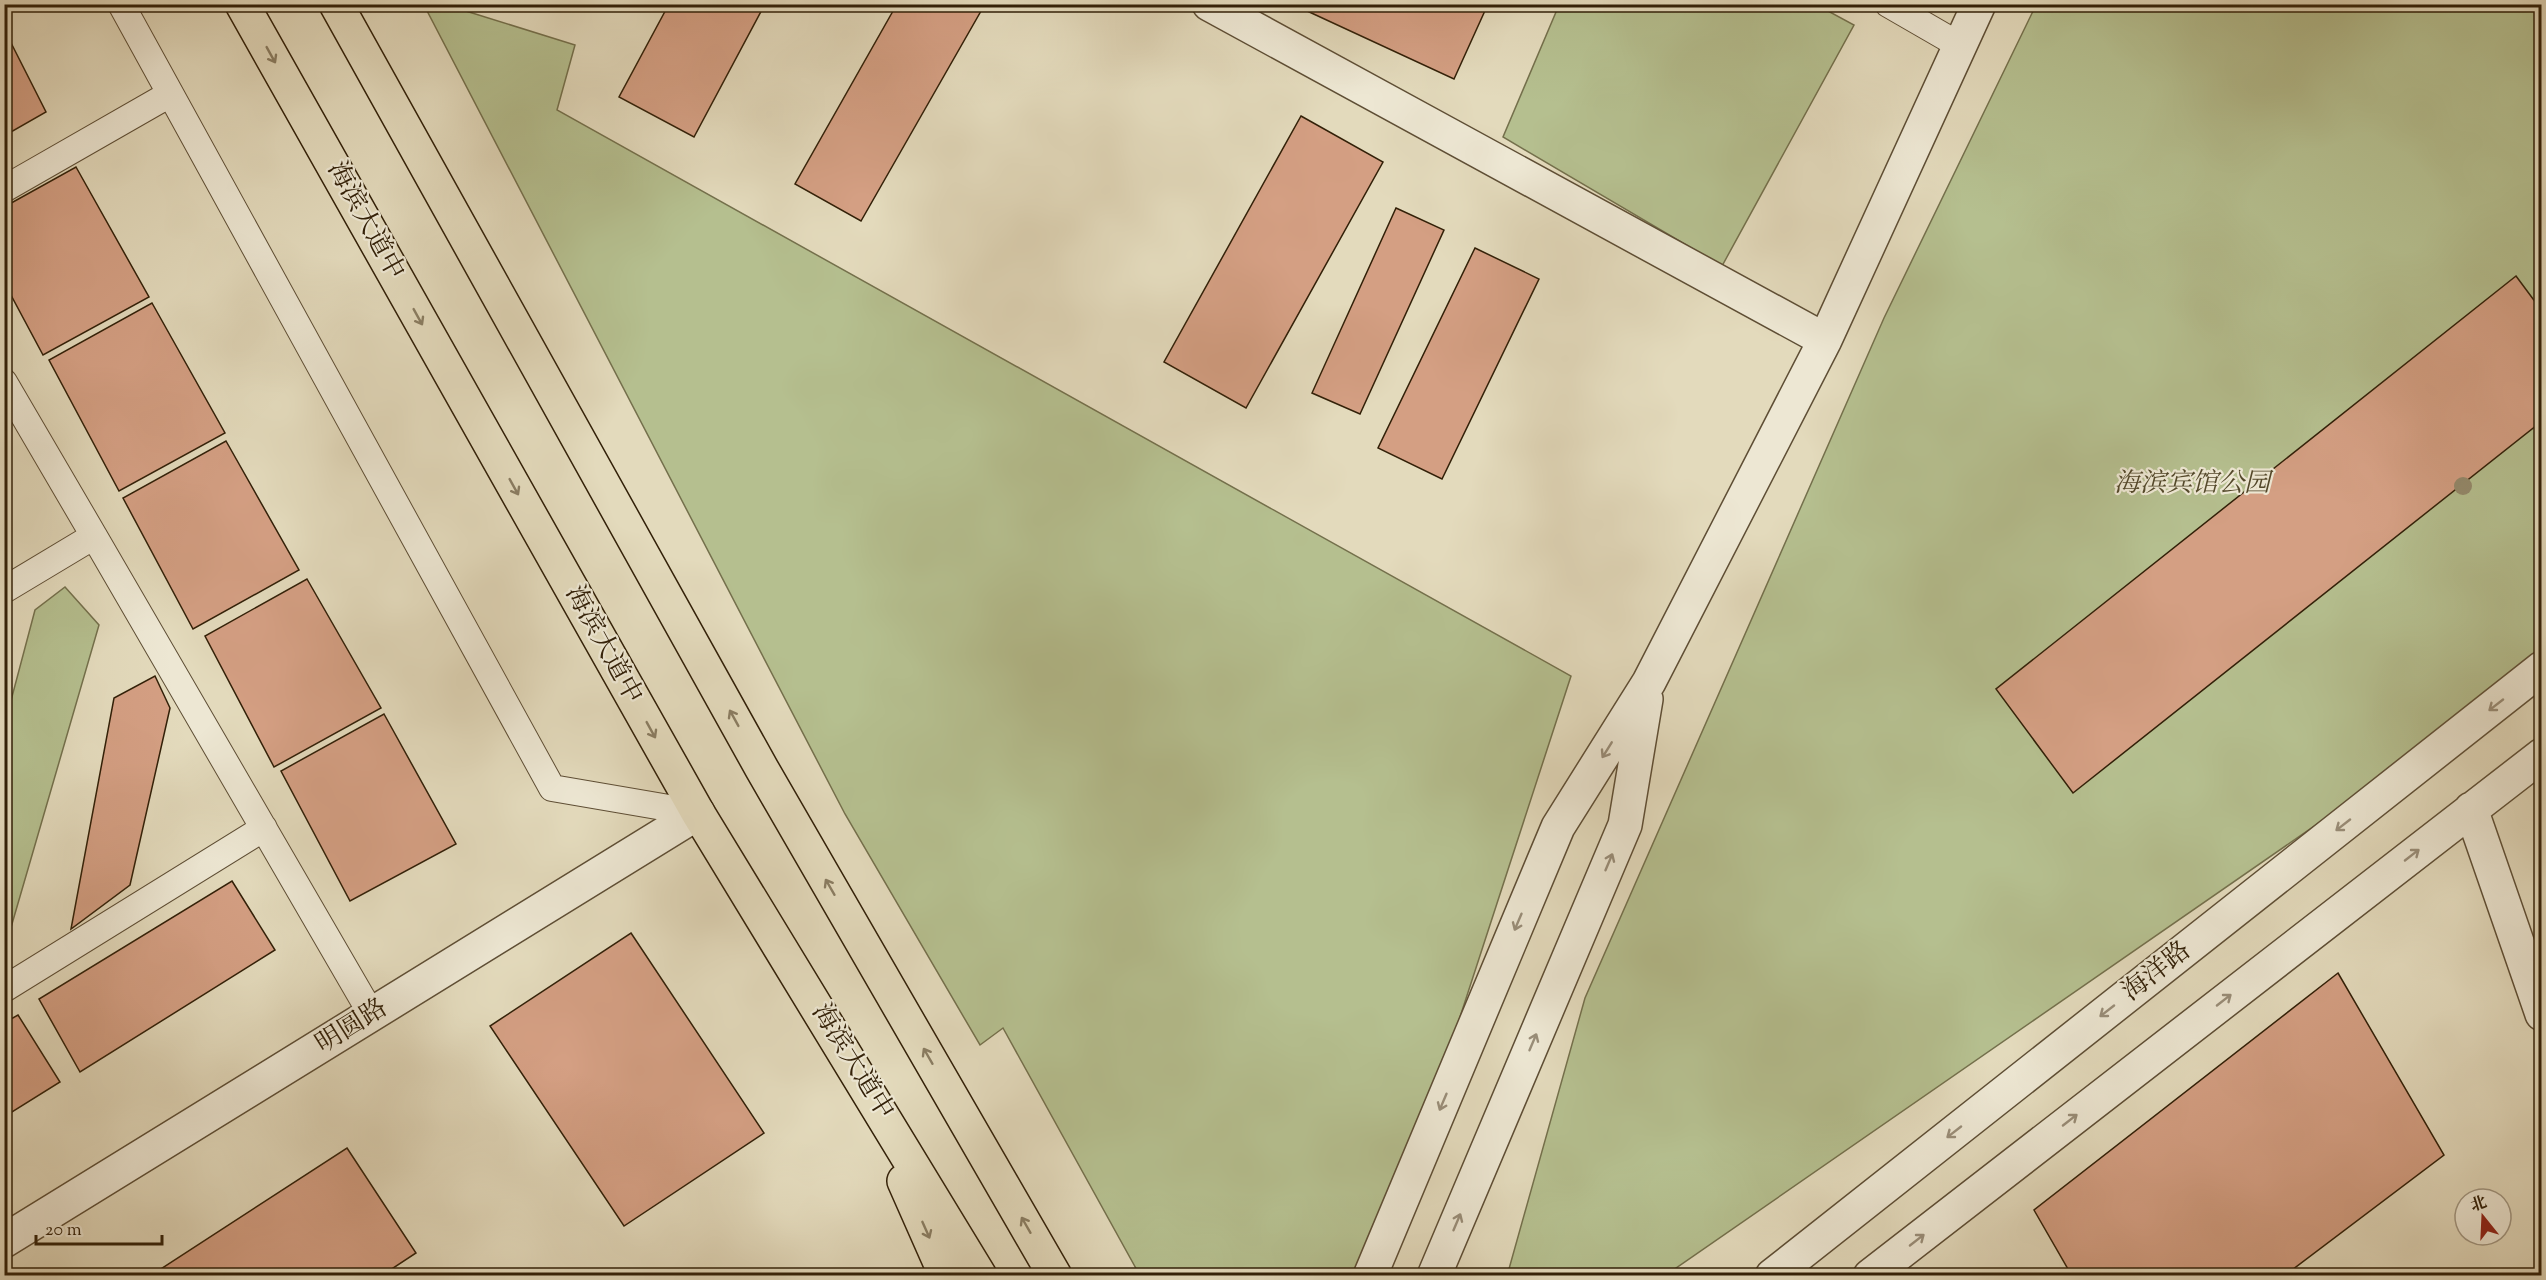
<svg xmlns="http://www.w3.org/2000/svg" width="2546" height="1280" viewBox="0 0 2546 1280" font-family="'Sorts Mill Goudy','Noto Serif SC',serif">
  <style>
    .green { fill: #b5bf8f; stroke: #74704c; stroke-width: 1.5 }
    .building { fill: #d49f83; stroke: #322008; stroke-width: 1.5 }
    .lines { fill: none; stroke-linecap: round; stroke-linejoin: round }
    .service-casing { stroke: #5e4e35; stroke-width: 28 }
    .minor-casing { stroke: #5e4e35; stroke-width: 36 }
    .tertiary-casing { stroke: #5e4e35; stroke-width: 36 }
    .primary-casing { stroke: #322008; stroke-width: 36 }
    .service { stroke: #ede7d3; stroke-width: 26 }
    .minor { stroke: #ede7d3; stroke-width: 33 }
    .tertiary { stroke: #ede7d3; stroke-width: 33 }
    .primary { stroke: #e3dabc; stroke-width: 33 }
    .tree { fill: #948a6c }
    .oneway { stroke: #8a7d62 }
    .oneway2 { stroke: #998d78 }
    .labels { text-anchor: middle; dominant-baseline: central; stroke-width: 4.5; stroke-linejoin: round; paint-order: stroke }
    .street-label { font-size: 26px; fill: #322008; stroke: #ede7d3 }
    .park-label { font-size: 26px; font-style: italic; fill: #53482a; stroke: #ede7d3 }
  </style>
  <rect width="100%" height="100%" fill="#e3dabc"/>
  <filter id="stains"><feTurbulence type="fractalNoise" baseFrequency=".00333" numOctaves="4"/><feColorMatrix values="0 0 0 0 .2 0 0 0 0 .09 0 0 0 0 .02 0 0 0 .5 -.17"/></filter>
  <radialGradient id="worn" r=".72"><stop offset=".6" stop-color="#630" stop-opacity="0"/><stop offset="1" stop-color="#630" stop-opacity=".3"/></radialGradient>
  <path class="green" d="M 424,5 L 451,5 L 453,7 L 575,45 L 557,110 L 1571,676 L 1376,1275 L 1201,1276 L 1138,1272 L 1003,1028 L 980,1045 L 845,814 Z
    M 1559,5 L 1817,5 L 1854,25 L 1722,266 L 1503,137 Z
    M 2036,5 L 2541,5 L 2541,669 L 1666,1275 L 1507,1276 L 1585,998 L 1884,318 Z
    M 65,587 L 99,625 L 5,948 L 5,723 L 35,610 Z"/>
  <path class="building" d="M 669,4 L 765,4 L 694,137 L 619,97 Z
    M 897,4 L 985,4 L 861,221 L 795,184 Z
    M 1292,4 L 1488,4 L 1454,79 Z
    M 4,29 L 46,112 L 4,136 Z
    M 1301,116 L 1383,162 L 1246,408 L 1164,362 Z
    M 76,167 L 149,297 L 43,355 L 4,282 L 4,207 Z
    M 1396,208 L 1444,230 L 1360,414 L 1312,393 Z
    M 1475,248 L 1539,279 L 1442,479 L 1378,448 Z
    M 2516,276 L 2542,311 L 2542,421 L 2073,793 L 1996,689 Z
    M 152,303 L 225,433 L 119,491 L 49,360 Z
    M 226,441 L 299,570 L 193,629 L 123,498 Z
    M 307,579 L 381,708 L 274,767 L 205,636 Z
    M 155,676 L 170,708 L 130,885 L 71,929 L 114,698 Z
    M 384,714 L 456,844 L 350,901 L 281,771 Z
    M 232,881 L 275,950 L 80,1072 L 39,999 Z
    M 631,933 L 764,1133 L 624,1226 L 490,1026 Z
    M 2338,973 L 2444,1155 L 2284,1276 L 2072,1276 L 2034,1210 Z
    M 18,1015 L 60,1082 L 4,1117 L 4,1023 Z
    M 347,1148 L 416,1253 L 381,1276 L 150,1276 Z"/>
  <g class="lines">
    <g class="service-casing">
      <path id="service" d="M 121,4 L 552,788 L 698,813
        M 1888,4 L 1959,45
        M 4,189 L 170,94
        M 4,382 L 94,536
        M 4,590 L 94,536 L 372,1015
        M 4,989 L 264,828"/>
    </g>
    <g class="minor-casing">
      <path id="minor" d="M 1209,4 L 1825,340
        M 4,1241 L 698,813
        M 1370,1276 L 1558,827 L 1649,682 L 1825,340 L 1979,4
        M 1434,1276 L 1625,825 L 1646,699"/>
    </g>
    <g class="tertiary-casing">
      <path id="tertiary" d="M 2471,809 L 2542,1014
        M 1772,1276 L 2542,668
        M 1870,1276 L 2542,755"/>
    </g>
    <g class="primary-casing">
      <path id="primary" d="M 242,4 L 698,813 L 980,1276
        M 336,4 L 762,769 L 1055,1276
        M 904,1181 L 946,1276"/>
    </g>
    <use href="#service" class="service"/>
    <use href="#minor" class="minor"/>
    <use href="#tertiary" class="tertiary"/>
    <use href="#primary" class="primary"/>
  </g>
  <circle class="tree" cx="2463" cy="486" r="9"/>
  <defs><path id="oneway-shaft" d="M-6 0H5M1.5-3L5.5 0L1.5 3" fill="none" stroke-width="1.6" stroke-linecap="round" stroke-linejoin="round" transform="scale(1.5)"/></defs>
  <g class="oneway">
    <use href="#oneway-shaft" transform="translate(271 55) rotate(61)"/>
    <use href="#oneway-shaft" transform="translate(418 317) rotate(61)"/>
    <use href="#oneway-shaft" transform="translate(514 487) rotate(61)"/>
    <use href="#oneway-shaft" transform="translate(734 718) rotate(-119)"/>
    <use href="#oneway-shaft" transform="translate(651 730) rotate(61)"/>
    <use href="#oneway-shaft" transform="translate(830 887) rotate(-120)"/>
    <use href="#oneway-shaft" transform="translate(928 1056) rotate(-120)"/>
    <use href="#oneway-shaft" transform="translate(1026 1225) rotate(-120)"/>
    <use href="#oneway-shaft" transform="translate(926 1230) rotate(66)"/>
  </g>
  <g class="oneway2">
    <use href="#oneway-shaft" transform="translate(2496 705) rotate(142)"/>
    <use href="#oneway-shaft" transform="translate(1607 750) rotate(122)"/>
    <use href="#oneway-shaft" transform="translate(2343 825) rotate(142)"/>
    <use href="#oneway-shaft" transform="translate(2412 855) rotate(-38)"/>
    <use href="#oneway-shaft" transform="translate(1609 862) rotate(-67)"/>
    <use href="#oneway-shaft" transform="translate(1518 922) rotate(113)"/>
    <use href="#oneway-shaft" transform="translate(2224 1000) rotate(-38)"/>
    <use href="#oneway-shaft" transform="translate(2107 1011) rotate(142)"/>
    <use href="#oneway-shaft" transform="translate(1533 1042) rotate(-67)"/>
    <use href="#oneway-shaft" transform="translate(1443 1102) rotate(113)"/>
    <use href="#oneway-shaft" transform="translate(2070 1120) rotate(-38)"/>
    <use href="#oneway-shaft" transform="translate(1954 1132) rotate(142)"/>
    <use href="#oneway-shaft" transform="translate(1457 1222) rotate(-67)"/>
    <use href="#oneway-shaft" transform="translate(1917 1240) rotate(-38)"/>
  </g>
  <g class="labels">
    <g class="street-label">
      <text transform="translate(365 221) rotate(61)">海滨大道中</text>
      <text transform="translate(603 645) rotate(61)">海滨大道中</text>
      <text transform="translate(2157 972) rotate(-38)">海洋路</text>
      <text transform="translate(352 1027) rotate(-32)">明圆路</text>
      <text transform="translate(852 1062) rotate(58)">海滨大道中</text>
    </g>
    <g class="park-label">
      <text x="2192" y="484">海滨宾馆公园</text>
    </g>
  </g>
  <rect width="2546" height="1280" fill="none" stroke="#e3dabc" stroke-width="24"/>
  <rect x="6" y="6" width="2534" height="1268" fill="none" stroke="#322008" stroke-width="3"/>
  <rect x="12" y="12" width="2522" height="1256" fill="none" stroke="#322008" stroke-width="1.5"/>
  <g transform="translate(2483 1217) rotate(342)"><circle r="28" fill="#ede7d3" stroke="#a29782" stroke-width="1.5"/>
  <path d="M0-4.5L10 22L0 15L-10 22Z" fill="#8f2418"/>
  <text y="-9" font-size="16" font-weight="bold" text-anchor="middle" fill="#322008">北</text>
  </g>
  <path d="M36 1235v9h126v-9" fill="none" stroke="#322008" stroke-width="3"/>
  <text x="45" y="1235" font-size="18" fill="#322008" stroke="#ede7d3" stroke-width="4.5" paint-order="stroke">20 m</text>
  <rect width="100%" height="100%" filter="url(#stains)"/>
  <rect width="100%" height="100%" fill="url(#worn)"/>
</svg>
